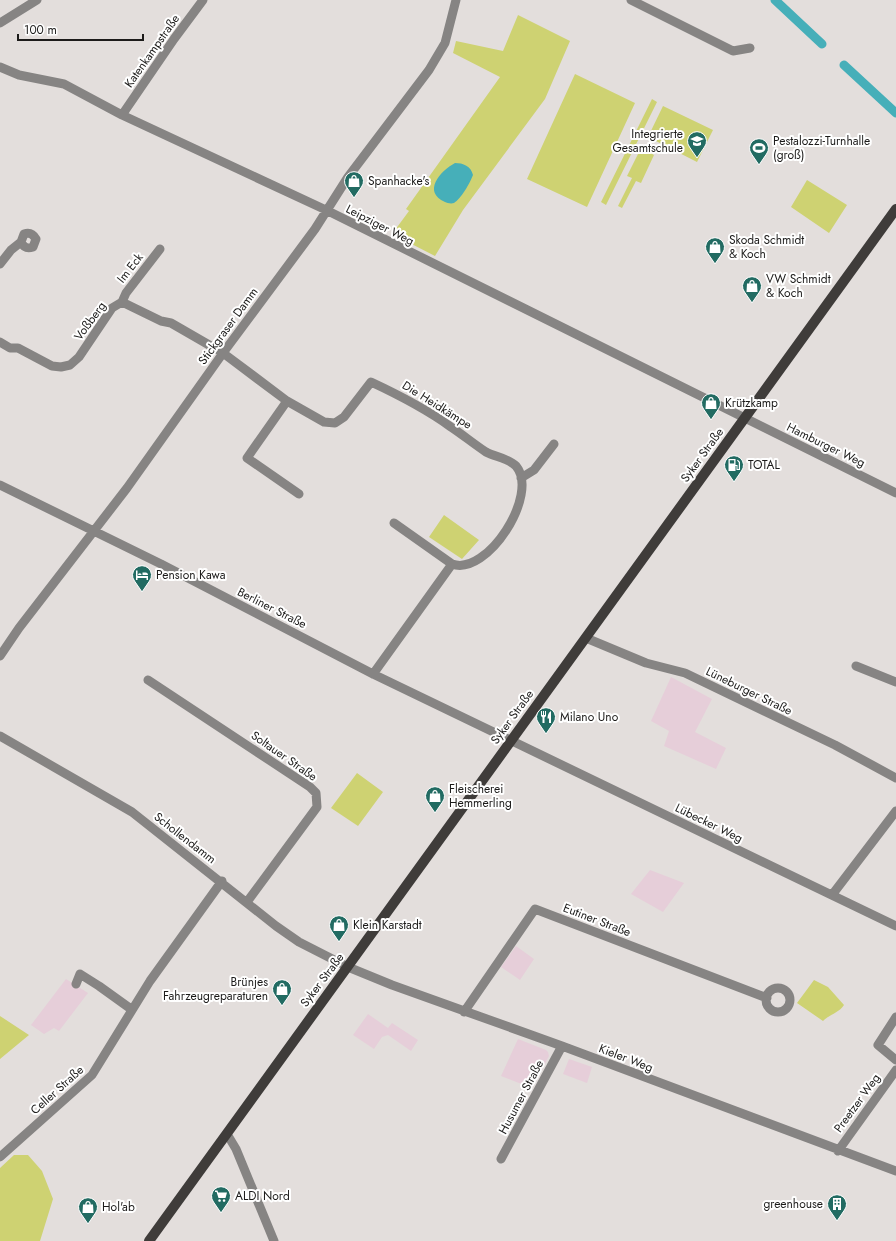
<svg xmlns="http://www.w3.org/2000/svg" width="896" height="1241" viewBox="0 0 896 1241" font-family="Jost,sans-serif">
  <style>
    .industrial { fill: #e6ced9 }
    .green { fill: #ced272 }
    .water { fill: #46afb9 }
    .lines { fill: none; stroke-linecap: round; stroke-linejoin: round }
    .canal { stroke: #46afb9; stroke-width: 9 }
    .minor { stroke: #868483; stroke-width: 9 }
    .major { stroke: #3f3c3a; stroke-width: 10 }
    .labels { text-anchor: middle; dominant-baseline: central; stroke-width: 4; stroke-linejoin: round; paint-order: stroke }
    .street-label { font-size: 12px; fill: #1c1b1a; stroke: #fff }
    .poi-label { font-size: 12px; fill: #1c1b1a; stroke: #fff; text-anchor: start }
  </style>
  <rect width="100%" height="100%" fill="#e3dedc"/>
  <path class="industrial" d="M 671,677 L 712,699 L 695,732 L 726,748 L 716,769 L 664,746 L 669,731 L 651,721 Z
    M 650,870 L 684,883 L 663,912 L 631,894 Z
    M 516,946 L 534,959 L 520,980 L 501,967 Z
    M 66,979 L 88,993 L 59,1031 L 54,1028 L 44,1034 L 31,1025 Z
    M 368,1014 L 388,1028 L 392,1023 L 418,1040 L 411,1051 L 388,1035 L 382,1037 L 374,1049 L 353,1035 Z
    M 518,1039 L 546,1050 L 548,1052 L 549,1056 L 532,1088 L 501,1076 Z
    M 569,1059 L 592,1067 L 587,1083 L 563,1074 Z"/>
  <path class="green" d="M 518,15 L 570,41 L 545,99 L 463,210 L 435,256 L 392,234 L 409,211 L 406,209 L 500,77 L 453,53 L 456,41 L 503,51 Z
    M 575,74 L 635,103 L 587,207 L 527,179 Z
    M 652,99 L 657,102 L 606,205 L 601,202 Z
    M 663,106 L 713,130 L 697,162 L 648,137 Z
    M 641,148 L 654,155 L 641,183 L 636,181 L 622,208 L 618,206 L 632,178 L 627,176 Z
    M 807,180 L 847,205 L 829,233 L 791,207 Z
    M 444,515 L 479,540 L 462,559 L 429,537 Z
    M 357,773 L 383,792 L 358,826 L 331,808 Z
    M 814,980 L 828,987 L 844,1005 C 839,1013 830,1014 823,1021 L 797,1003 Z
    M 0,1016 L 29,1035 L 0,1059 Z
    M 14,1155 L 28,1155 L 42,1171 L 53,1199 L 40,1241 L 0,1241 L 0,1168 Z"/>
  <path class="water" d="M 455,163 C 463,163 471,166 473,175 C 470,183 461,199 454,203 C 451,204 447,203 445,202 C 422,192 440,171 455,163 Z"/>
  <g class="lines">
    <path class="canal" d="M 775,0 L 822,44
      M 844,65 L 896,113"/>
    <path class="minor" d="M 631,0 L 733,51 L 750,48
      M 0,23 L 37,0
      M 0,67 L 19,75 L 64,84 L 122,115 L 326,210 L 896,493
      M 122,115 L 174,39 L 203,0
      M 0,264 L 11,250 L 21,242 L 24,234 C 30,232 33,234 36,239 L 33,247 C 27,249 24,248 21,242
      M 122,302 L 126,293 L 160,249
      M 0,342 L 10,348 L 18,348 L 52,366 L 61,367 L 70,365 L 79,357 L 112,308 L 122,302 L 161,321 L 171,323 L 223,353 L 287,401 L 324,422 L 335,423 L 344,417 L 371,382 C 399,395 426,409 451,427 C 463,435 474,444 486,452 C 495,457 508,458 516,466 C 540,494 487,577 452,564 L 373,674
      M 287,401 L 247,458 L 299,494
      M 521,478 L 534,470 L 554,444
      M 0,485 L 161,564 L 373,674 L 896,926
      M 394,523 L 452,564
      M 586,638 L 646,663 L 685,673 L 835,745 L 896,778
      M 0,656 L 19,628 L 127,488 L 223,353 L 315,229 L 348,177 L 429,70 L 445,43 L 456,0
      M 856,666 L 896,682
      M 148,680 L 310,787 L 316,793 L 317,807 L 247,902
      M 0,736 L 132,812 L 276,926 L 299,942 L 348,967 L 392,985 L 562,1046 L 896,1171
      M 832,895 L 896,811
      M 76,984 L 80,974 L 99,986 L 131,1009
      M766 1000a12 12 0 1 1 24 0a12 12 0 1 1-24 0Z
      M 464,1012 L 535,909 L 767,998
      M 896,1017 L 878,1045 L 896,1060
      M 227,1134 L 236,1149 L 274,1241
      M 838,1151 L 896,1070
      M 0,1157 L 92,1075 L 150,981 L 222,881
      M 501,1159 L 562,1046"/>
    <path class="major" d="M 149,1241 L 896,209"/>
  </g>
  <defs>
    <g id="school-pin" transform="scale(1)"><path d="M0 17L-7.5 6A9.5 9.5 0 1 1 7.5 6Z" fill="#226b62" stroke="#fff"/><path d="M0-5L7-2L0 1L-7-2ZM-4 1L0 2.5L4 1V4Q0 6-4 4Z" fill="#fff"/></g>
    <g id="stadium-pin" transform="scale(1)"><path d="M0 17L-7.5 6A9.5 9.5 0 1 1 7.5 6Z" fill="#226b62" stroke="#fff"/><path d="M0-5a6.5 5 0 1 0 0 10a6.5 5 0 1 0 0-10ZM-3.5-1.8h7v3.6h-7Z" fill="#fff"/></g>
    <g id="shop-pin" transform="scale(1)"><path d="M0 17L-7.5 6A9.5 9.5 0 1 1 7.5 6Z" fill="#226b62" stroke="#fff"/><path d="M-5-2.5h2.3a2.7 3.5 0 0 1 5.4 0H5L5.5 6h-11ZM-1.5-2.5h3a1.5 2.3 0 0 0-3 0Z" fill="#fff"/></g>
    <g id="fuel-pin" transform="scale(1)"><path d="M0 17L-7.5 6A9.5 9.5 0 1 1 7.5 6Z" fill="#226b62" stroke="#fff"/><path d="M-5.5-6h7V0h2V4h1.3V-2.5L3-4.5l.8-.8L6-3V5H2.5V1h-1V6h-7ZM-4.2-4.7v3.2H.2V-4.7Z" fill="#fff"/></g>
    <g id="hotel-pin" transform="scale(1)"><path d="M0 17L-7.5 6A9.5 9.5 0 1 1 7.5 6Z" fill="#226b62" stroke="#fff"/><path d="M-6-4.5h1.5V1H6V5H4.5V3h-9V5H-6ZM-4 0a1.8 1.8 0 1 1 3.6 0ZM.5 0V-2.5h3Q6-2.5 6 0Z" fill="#fff"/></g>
    <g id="restaurant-pin" transform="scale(1)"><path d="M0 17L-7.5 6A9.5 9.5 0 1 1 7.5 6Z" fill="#226b62" stroke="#fff"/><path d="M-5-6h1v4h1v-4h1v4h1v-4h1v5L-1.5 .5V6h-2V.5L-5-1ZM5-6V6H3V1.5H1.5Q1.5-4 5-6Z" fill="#fff"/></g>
    <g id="supermarket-pin" transform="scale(1)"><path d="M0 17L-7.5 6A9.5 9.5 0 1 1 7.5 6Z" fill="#226b62" stroke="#fff"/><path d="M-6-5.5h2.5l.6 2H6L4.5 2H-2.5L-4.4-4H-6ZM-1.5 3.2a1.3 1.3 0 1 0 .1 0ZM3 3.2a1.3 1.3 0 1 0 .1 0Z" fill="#fff"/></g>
    <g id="building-pin" transform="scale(1)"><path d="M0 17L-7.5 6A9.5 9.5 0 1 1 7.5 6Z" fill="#226b62" stroke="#fff"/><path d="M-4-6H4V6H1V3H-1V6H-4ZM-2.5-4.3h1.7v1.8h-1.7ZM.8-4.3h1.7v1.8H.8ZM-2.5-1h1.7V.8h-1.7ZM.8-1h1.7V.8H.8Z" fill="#fff"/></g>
  </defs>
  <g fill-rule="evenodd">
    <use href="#school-pin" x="697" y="141"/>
    <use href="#stadium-pin" x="759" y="148"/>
    <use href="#shop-pin" x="354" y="181"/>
    <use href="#shop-pin" x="715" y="247"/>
    <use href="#shop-pin" x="752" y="286"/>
    <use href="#shop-pin" x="711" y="403"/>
    <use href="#fuel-pin" x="734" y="465"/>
    <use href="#hotel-pin" x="142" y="575"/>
    <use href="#restaurant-pin" x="546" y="717"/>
    <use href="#shop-pin" x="435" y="796"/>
    <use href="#shop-pin" x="339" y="925"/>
    <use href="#shop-pin" x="282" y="989"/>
    <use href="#supermarket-pin" x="221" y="1196"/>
    <use href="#building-pin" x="837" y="1204"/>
    <use href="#shop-pin" x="88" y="1207"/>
  </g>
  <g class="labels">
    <g class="street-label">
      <text transform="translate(152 51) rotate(-55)">Katenkampstraße</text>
      <text transform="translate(380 225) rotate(27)">Leipziger Weg</text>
      <text transform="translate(130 268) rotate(-52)">Im Eck</text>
      <text transform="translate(90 321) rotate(-54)">Voßberg</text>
      <text transform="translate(228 326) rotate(-54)">Stickgraser Damm</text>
      <text transform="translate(437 405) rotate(32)">Die Heidkämpe</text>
      <text transform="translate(826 445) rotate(26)">Hamburger Weg</text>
      <text transform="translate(702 455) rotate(-54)">Syker Straße</text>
      <text transform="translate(272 608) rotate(27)">Berliner Straße</text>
      <text transform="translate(749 691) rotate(26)">Lüneburger Straße</text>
      <text transform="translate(512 717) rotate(-54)">Syker Straße</text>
      <text transform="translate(284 756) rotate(35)">Soltauer Straße</text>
      <text transform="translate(709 823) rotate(26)">Lübecker Weg</text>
      <text transform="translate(185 838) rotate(38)">Schollendamm</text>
      <text transform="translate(597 920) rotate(21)">Eutiner Straße</text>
      <text transform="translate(322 980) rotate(-53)">Syker Straße</text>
      <text transform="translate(626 1058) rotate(21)">Kieler Weg</text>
      <text transform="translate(57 1090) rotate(-42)">Celler Straße</text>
      <text transform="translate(521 1097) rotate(-62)">Husumer Straße</text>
      <text transform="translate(857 1103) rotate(-54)">Preetzer Weg</text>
    </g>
    <g class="poi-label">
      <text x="683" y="134" text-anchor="end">Integrierte<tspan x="683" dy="14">Gesamtschule</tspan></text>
      <text x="773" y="141">Pestalozzi-Turnhalle<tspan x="773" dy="14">(groß)</tspan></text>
      <text x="368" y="181">Spanhacke's</text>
      <text x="729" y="240">Skoda Schmidt<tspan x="729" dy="14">&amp; Koch</tspan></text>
      <text x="766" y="279">VW Schmidt<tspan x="766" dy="14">&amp; Koch</tspan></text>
      <text x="725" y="403">Krützkamp</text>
      <text x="748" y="465">TOTAL</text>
      <text x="156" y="575">Pension Kawa</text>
      <text x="560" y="717">Milano Uno</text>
      <text x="449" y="789">Fleischerei<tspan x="449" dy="14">Hemmerling</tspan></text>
      <text x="353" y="925">Klein Karstadt</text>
      <text x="268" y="982" text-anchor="end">Brünjes<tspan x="268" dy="14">Fahrzeugreparaturen</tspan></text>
      <text x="235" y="1196">ALDI Nord</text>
      <text x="823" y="1204" text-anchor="end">greenhouse</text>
      <text x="102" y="1207">Hol'ab</text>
    </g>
  </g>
  <path d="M18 34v6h125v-6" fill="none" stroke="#1c1b1a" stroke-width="2"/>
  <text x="24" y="34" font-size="12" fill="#1c1b1a" stroke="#ffffff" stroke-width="3" paint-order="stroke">100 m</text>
</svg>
